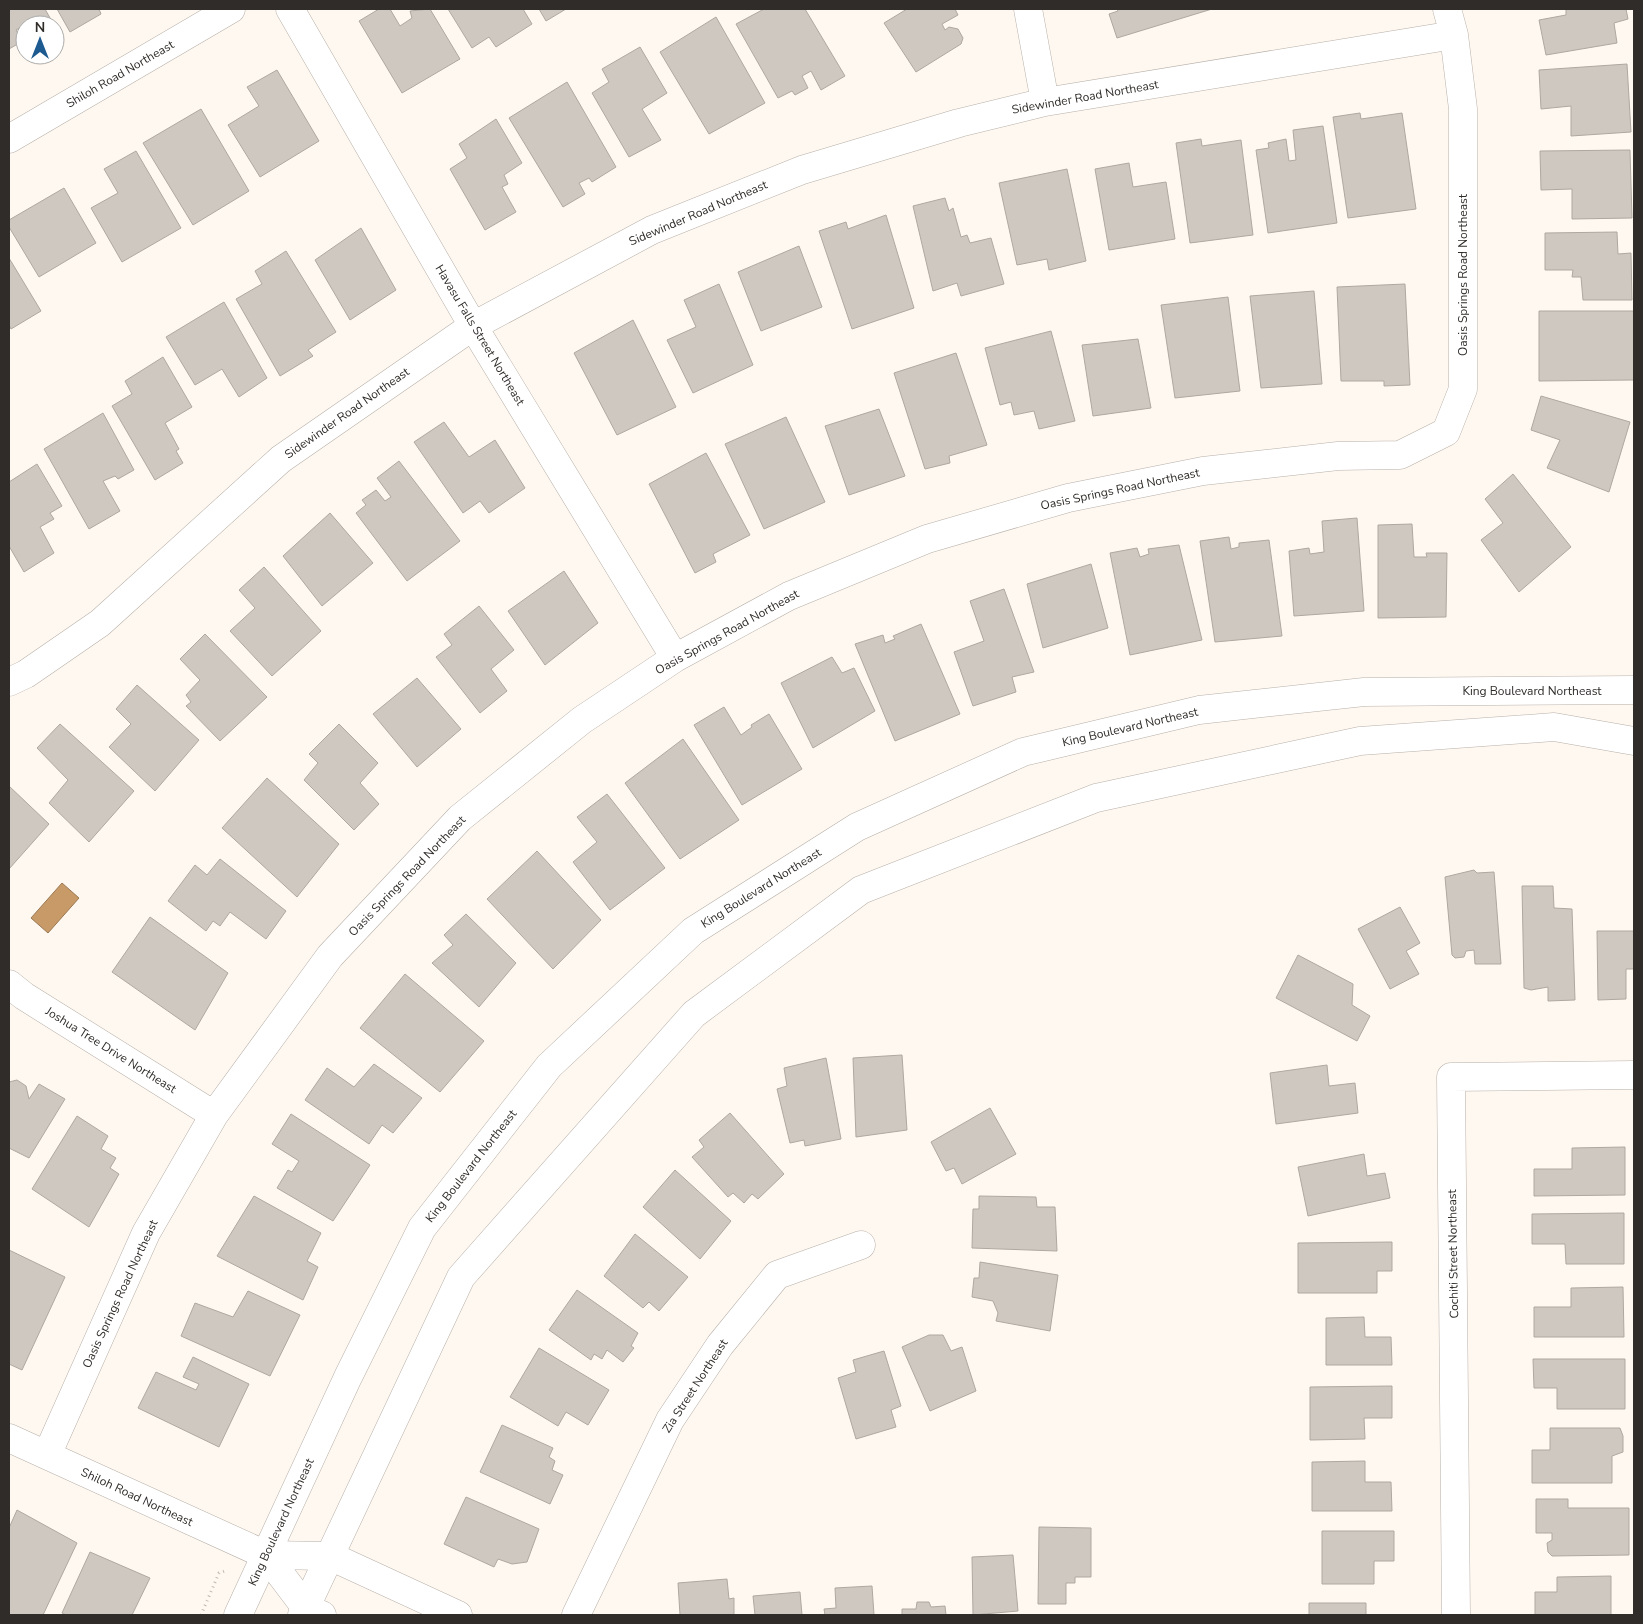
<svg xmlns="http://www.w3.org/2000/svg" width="1643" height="1624" viewBox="0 0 1643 1624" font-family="'Nunito Sans',sans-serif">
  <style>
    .water { fill: #c89a67; stroke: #9a7954 }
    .building { fill: #cfc8c1; stroke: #aea8a1 }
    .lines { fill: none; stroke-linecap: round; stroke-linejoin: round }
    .street-casing { stroke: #b7b0a9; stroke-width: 29 }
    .secondary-casing { stroke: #b7b0a9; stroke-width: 29 }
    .path { stroke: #beb8b2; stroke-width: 3; stroke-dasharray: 1 4; stroke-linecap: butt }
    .street { stroke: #fff; stroke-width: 28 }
    .secondary { stroke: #fff; stroke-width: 28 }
    .labels { text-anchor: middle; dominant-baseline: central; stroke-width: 4; stroke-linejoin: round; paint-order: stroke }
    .street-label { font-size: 12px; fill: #2f2c29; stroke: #fff }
  </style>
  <rect width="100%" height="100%" fill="#fff8f0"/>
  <path class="water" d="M 62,883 L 79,898 L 48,933 L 31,918 Z"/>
  <path class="building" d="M 9,9 L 45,9 L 54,25 L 25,25 L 25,34 L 21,27 L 16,30 L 23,41 L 9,49 Z
    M 57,9 L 99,9 L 101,14 L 70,32 Z
    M 379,9 L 390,9 L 400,26 L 412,18 L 410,11 L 430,9 L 460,59 L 402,93 L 359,21 Z
    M 448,9 L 523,9 L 532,24 L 496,47 L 489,37 L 472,48 Z
    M 539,9 L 566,9 L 546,21 Z
    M 764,9 L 805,9 L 845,76 L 821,90 L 811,71 L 802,76 L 808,88 L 795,95 L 792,91 L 778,98 L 736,24 Z
    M 907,9 L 955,9 L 958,15 L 942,24 L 945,30 L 949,27 L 958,29 L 963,38 L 961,44 L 916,72 L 884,23 Z
    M 1117,9 L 1212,9 L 1117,38 L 1109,14 L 1118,11 Z
    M 1566,9 L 1626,9 L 1628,19 L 1614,23 L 1617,43 L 1546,55 L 1539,20 L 1566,15 Z
    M 716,17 L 765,103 L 709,134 L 660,52 Z
    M 640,47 L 667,93 L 642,109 L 661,140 L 629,157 L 592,93 L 609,82 L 602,69 Z
    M 1627,64 L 1631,132 L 1571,136 L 1571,106 L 1541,109 L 1539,70 Z
    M 277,70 L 319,141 L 260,177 L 228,125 L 259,106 L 247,87 Z
    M 567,82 L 616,167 L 592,182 L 589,178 L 579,183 L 585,194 L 563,207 L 509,118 Z
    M 201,109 L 249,191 L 193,225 L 143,143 Z
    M 1360,113 L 1361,119 L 1402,113 L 1416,209 L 1348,218 L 1333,117 Z
    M 496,119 L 522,163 L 504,175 L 508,184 L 502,187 L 516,212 L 485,230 L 450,169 L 467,158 L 459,144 Z
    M 1323,126 L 1337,223 L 1268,233 L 1256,150 L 1269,148 L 1268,143 L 1286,139 L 1289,161 L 1296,160 L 1293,130 Z
    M 1201,139 L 1202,146 L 1241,140 L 1253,235 L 1190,243 L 1176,143 Z
    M 1630,150 L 1632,218 L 1572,219 L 1572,189 L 1541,190 L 1540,151 Z
    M 136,151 L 181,228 L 122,262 L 91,208 L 118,193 L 104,169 Z
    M 1129,163 L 1133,187 L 1166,182 L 1175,239 L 1109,250 L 1095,169 Z
    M 1067,169 L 1086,261 L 1049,270 L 1047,259 L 1017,265 L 999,183 Z
    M 64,188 L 96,243 L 39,277 L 9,227 L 9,220 Z
    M 945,198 L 949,211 L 953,208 L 961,237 L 967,235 L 970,243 L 991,238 L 1004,284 L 961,296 L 957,283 L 933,291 L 913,206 Z
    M 886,215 L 914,308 L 852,329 L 819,231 L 846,222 L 848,229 Z
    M 361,228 L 396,290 L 350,320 L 315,260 Z
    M 1617,232 L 1618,254 L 1631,253 L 1632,300 L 1583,300 L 1581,277 L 1572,277 L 1573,270 L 1545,270 L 1545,233 Z
    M 799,246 L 822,307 L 761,331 L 738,272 Z
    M 286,251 L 336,332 L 308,350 L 313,356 L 280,376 L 236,299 L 262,284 L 255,271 Z
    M 9,258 L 41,311 L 11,329 L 9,325 Z
    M 719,284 L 753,365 L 693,393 L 667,340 L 696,327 L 684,300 Z
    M 1405,284 L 1410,385 L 1384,386 L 1384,381 L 1341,381 L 1337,287 Z
    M 1314,291 L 1322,384 L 1261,388 L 1250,296 Z
    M 1228,297 L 1240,391 L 1175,398 L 1161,305 Z
    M 224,302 L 267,378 L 239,397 L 222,369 L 195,385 L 166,337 Z
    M 1539,311 L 1634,311 L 1634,380 L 1539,381 Z
    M 633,320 L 676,407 L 617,435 L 574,353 Z
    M 1051,331 L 1075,421 L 1039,429 L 1034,411 L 1014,415 L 1011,402 L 1000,405 L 985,348 Z
    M 1138,339 L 1151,408 L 1093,416 L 1082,345 Z
    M 956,353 L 987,445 L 949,456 L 950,463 L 925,469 L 894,373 Z
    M 163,357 L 192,407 L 165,423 L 179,449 L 176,451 L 183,463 L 155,480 L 112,406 L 132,394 L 125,381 Z
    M 1541,396 L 1630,422 L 1609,492 L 1547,468 L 1560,440 L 1531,430 Z
    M 879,409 L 905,476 L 849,495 L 825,426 Z
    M 103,413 L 134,470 L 118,479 L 115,476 L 103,481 L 120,511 L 89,529 L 44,449 Z
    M 786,417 L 825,502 L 764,529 L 725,444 Z
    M 444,422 L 469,457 L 495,440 L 525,488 L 489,513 L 480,501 L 463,513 L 414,442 Z
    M 706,453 L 750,535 L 713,554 L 716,562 L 695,573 L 649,484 Z
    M 399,461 L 460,541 L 407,581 L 356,513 L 366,505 L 362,500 L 376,490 L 385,501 L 391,497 L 377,478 Z
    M 37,464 L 62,506 L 50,513 L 54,519 L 40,527 L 54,553 L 24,572 L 9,546 L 9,482 Z
    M 1513,474 L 1571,547 L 1519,592 L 1481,540 L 1503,523 L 1485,499 Z
    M 330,513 L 373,563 L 322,606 L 283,556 Z
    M 1357,518 L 1364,611 L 1294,616 L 1289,551 L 1309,548 L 1310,554 L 1324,552 L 1322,521 Z
    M 1412,524 L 1414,557 L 1427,557 L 1426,553 L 1447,553 L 1446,617 L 1378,618 L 1378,525 Z
    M 1229,537 L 1231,549 L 1239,547 L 1239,543 L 1269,540 L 1282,636 L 1215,642 L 1200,541 Z
    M 1179,545 L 1202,640 L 1130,655 L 1110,553 L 1137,548 L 1140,557 L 1149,554 L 1148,549 Z
    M 1091,564 L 1108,628 L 1043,648 L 1027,584 Z
    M 264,567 L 321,631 L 272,676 L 230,631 L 255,608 L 239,590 Z
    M 564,571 L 598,623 L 545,665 L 508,611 Z
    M 1004,589 L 1034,672 L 1012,677 L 1016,692 L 973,706 L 954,652 L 984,641 L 970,601 Z
    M 479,606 L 514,650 L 491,669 L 507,691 L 480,713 L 436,657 L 452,645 L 444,634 Z
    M 921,624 L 960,714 L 895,741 L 855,644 L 883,635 L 885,643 L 895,639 L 893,636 Z
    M 205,634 L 267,697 L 220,741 L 186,706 L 191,702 L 186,695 L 200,680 L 180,659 Z
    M 832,657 L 842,673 L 854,668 L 875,711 L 813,748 L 781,683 Z
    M 417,678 L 461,729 L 417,767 L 373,714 Z
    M 137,685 L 199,740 L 155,791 L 109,747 L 131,724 L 116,709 Z
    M 724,707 L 741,735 L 752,727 L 751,725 L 769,714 L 802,769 L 742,805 L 694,725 Z
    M 60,724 L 134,791 L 89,842 L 49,803 L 68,780 L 37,748 Z
    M 339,724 L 378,763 L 360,783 L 379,804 L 354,830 L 304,780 L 318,763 L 309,754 Z
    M 683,739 L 739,820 L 680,859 L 625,783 Z
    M 267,778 L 339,844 L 297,897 L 222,828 Z
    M 9,786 L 49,824 L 9,869 Z
    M 607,794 L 665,868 L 610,910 L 573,862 L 597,842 L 577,817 Z
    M 537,851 L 601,920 L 553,969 L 487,899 Z
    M 220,859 L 286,911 L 266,939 L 230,912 L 220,926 L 213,921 L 206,931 L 168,901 L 195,865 L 207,875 Z
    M 1474,870 L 1477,873 L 1494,872 L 1501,964 L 1475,964 L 1474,950 L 1466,951 L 1464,957 L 1455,958 L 1452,955 L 1445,877 Z
    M 1522,886 L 1553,886 L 1554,908 L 1572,909 L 1575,1000 L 1548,1001 L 1548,987 L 1531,990 L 1524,988 Z
    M 1400,907 L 1420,943 L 1406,951 L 1419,974 L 1390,989 L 1358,929 Z
    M 466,914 L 516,963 L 479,1007 L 432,963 L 453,945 L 444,935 Z
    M 150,917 L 228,973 L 195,1030 L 112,972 Z
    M 1597,931 L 1634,931 L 1634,969 L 1626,969 L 1626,999 L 1598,1000 Z
    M 1298,955 L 1353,984 L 1352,1005 L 1370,1016 L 1357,1041 L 1276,998 Z
    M 405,974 L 484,1041 L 440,1092 L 360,1028 Z
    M 902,1055 L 907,1130 L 856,1137 L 853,1058 Z
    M 826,1058 L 841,1139 L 805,1146 L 804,1140 L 790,1143 L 777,1089 L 787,1086 L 784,1068 Z
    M 374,1064 L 422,1098 L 393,1133 L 382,1125 L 369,1144 L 305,1100 L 327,1068 L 354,1087 Z
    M 1327,1065 L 1329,1086 L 1355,1083 L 1358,1113 L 1276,1124 L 1270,1073 Z
    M 17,1080 L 26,1086 L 29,1099 L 39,1084 L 65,1099 L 29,1158 L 9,1148 L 9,1082 Z
    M 990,1108 L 1016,1154 L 962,1184 L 954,1168 L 946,1171 L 931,1142 Z
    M 730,1113 L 784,1174 L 758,1199 L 752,1194 L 744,1203 L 733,1193 L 728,1197 L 692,1157 L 704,1147 L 699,1140 Z
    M 291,1114 L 370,1165 L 333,1221 L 277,1188 L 288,1170 L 292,1172 L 299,1161 L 272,1144 Z
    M 77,1116 L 108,1136 L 101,1149 L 116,1158 L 110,1168 L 119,1174 L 89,1227 L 32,1189 Z
    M 1625,1147 L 1625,1195 L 1534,1196 L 1534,1169 L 1572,1169 L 1572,1148 Z
    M 1364,1154 L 1367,1176 L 1385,1173 L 1390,1198 L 1308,1216 L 1298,1167 Z
    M 675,1170 L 731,1221 L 700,1259 L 643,1207 Z
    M 254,1196 L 321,1233 L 307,1261 L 318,1267 L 303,1300 L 217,1256 Z
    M 979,1196 L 1036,1197 L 1037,1207 L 1055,1207 L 1057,1251 L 972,1248 L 973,1209 L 979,1209 Z
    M 1624,1213 L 1624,1264 L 1566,1264 L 1565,1244 L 1532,1244 L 1532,1214 Z
    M 635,1234 L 688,1277 L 659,1311 L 649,1302 L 643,1308 L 604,1276 Z
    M 1392,1242 L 1392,1271 L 1377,1271 L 1377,1293 L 1298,1293 L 1298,1243 Z
    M 9,1250 L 65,1277 L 22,1370 L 9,1364 Z
    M 980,1262 L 1058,1275 L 1050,1331 L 996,1321 L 998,1313 L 993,1301 L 972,1297 L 974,1278 L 979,1278 Z
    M 1623,1287 L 1624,1337 L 1534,1337 L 1534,1307 L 1571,1307 L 1571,1288 Z
    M 577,1290 L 638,1333 L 631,1346 L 634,1348 L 623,1362 L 607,1350 L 602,1359 L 594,1354 L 591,1360 L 549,1330 Z
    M 248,1291 L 300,1315 L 270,1376 L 181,1336 L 195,1303 L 233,1317 Z
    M 1364,1317 L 1365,1337 L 1391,1337 L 1392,1365 L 1326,1365 L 1326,1318 Z
    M 929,1335 L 943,1335 L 951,1351 L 962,1347 L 976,1391 L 930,1411 L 902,1347 Z
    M 539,1348 L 609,1390 L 588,1425 L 566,1412 L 558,1426 L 510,1397 Z
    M 884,1351 L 901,1406 L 891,1410 L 896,1427 L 856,1439 L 838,1378 L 856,1372 L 853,1360 Z
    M 193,1357 L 249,1384 L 219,1447 L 138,1408 L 156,1372 L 196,1390 L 199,1384 L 183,1377 Z
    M 1533,1359 L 1625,1359 L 1625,1409 L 1557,1409 L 1557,1388 L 1534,1388 Z
    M 1392,1386 L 1392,1418 L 1364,1418 L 1365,1439 L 1310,1440 L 1310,1387 Z
    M 502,1425 L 553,1448 L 549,1457 L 555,1461 L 552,1470 L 563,1475 L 550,1504 L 480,1472 Z
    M 1550,1428 L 1620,1428 L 1623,1436 L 1623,1452 L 1612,1456 L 1612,1483 L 1532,1483 L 1532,1450 L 1550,1450 Z
    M 1365,1461 L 1365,1482 L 1391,1482 L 1392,1511 L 1312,1511 L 1312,1462 Z
    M 466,1497 L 539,1529 L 527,1562 L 512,1564 L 498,1559 L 494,1567 L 444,1544 Z
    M 1536,1499 L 1568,1499 L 1568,1508 L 1629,1508 L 1629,1555 L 1552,1556 L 1548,1552 L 1547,1543 L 1552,1540 L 1552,1533 L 1536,1533 Z
    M 17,1510 L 77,1543 L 43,1615 L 9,1615 L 9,1528 Z
    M 1039,1527 L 1091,1528 L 1091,1577 L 1075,1577 L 1075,1583 L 1066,1583 L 1066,1604 L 1038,1604 Z
    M 1322,1531 L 1394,1531 L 1394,1561 L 1374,1561 L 1374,1584 L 1322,1584 Z
    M 90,1552 L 150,1578 L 132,1615 L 66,1615 L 62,1613 Z
    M 1013,1555 L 1018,1611 L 973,1615 L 972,1557 Z
    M 1611,1576 L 1611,1615 L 1535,1615 L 1535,1592 L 1557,1592 L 1557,1577 Z
    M 727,1579 L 729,1599 L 734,1598 L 734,1615 L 680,1615 L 678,1583 Z
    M 872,1586 L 874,1615 L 825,1615 L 824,1609 L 836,1608 L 835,1588 Z
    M 800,1592 L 802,1615 L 755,1615 L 753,1596 Z
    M 917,1602 L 929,1602 L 931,1607 L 945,1606 L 946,1615 L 902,1615 L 902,1609 L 916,1609 Z
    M 1309,1603 L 1366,1603 L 1366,1615 L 1309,1615 Z"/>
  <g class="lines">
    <g class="street-casing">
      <path id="street" d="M 290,9 L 473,326 L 675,658
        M 1028,9 L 1045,102
        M 9,139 L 231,9
        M 9,682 L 26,674 L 100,623 L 281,459 L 473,326 L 652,230 L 802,170 L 959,123 L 1045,102 L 1454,35
        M 9,984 L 24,996 L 214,1115
        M 9,1438 L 266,1555
        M 47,1455 L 146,1233 L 214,1115 L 330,956 L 460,818 L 582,720 L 675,658 L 789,596 L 927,539 L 1068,498 L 1203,471 L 1338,456 L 1400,455 L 1446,432 L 1463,389 L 1463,109 L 1454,35 L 1447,9
        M 322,1615 L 306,1608 L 266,1555 L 330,1556 L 458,1615
        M 576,1615 L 670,1420 L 720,1345 L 777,1275 L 861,1245
        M 1456,1615 L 1451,1077 L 1634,1075"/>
    </g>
    <g class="secondary-casing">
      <path id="secondary" d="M 238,1615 L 348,1377 L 422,1228 L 549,1066 L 693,931 L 857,827 L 1023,752 L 1199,710 L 1364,692 L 1634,690
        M 302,1615 L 461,1277 L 694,1014 L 861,890 L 1096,798 L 1360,741 L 1554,727 L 1634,741"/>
    </g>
    <path class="path" d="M 201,1615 L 219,1573 L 225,1571"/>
    <use href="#street" class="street"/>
    <use href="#secondary" class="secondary"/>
  </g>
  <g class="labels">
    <g class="street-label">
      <text transform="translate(120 74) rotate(-30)">Shiloh Road Northeast</text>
      <text transform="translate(1085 97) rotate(-10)">Sidewinder Road Northeast</text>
      <text transform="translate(698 213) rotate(-23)">Sidewinder Road Northeast</text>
      <text transform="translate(1463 275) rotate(-90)">Oasis Springs Road Northeast</text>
      <text transform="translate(480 335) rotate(59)">Havasu Falls Street Northeast</text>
      <text transform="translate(347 413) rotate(-35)">Sidewinder Road Northeast</text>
      <text transform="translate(1120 489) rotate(-12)">Oasis Springs Road Northeast</text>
      <text transform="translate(727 632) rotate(-29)">Oasis Springs Road Northeast</text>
      <text x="1532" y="691">King Boulevard Northeast</text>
      <text transform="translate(1130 727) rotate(-13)">King Boulevard Northeast</text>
      <text transform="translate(407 876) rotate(-46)">Oasis Springs Road Northeast</text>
      <text transform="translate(761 888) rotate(-32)">King Boulevard Northeast</text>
      <text transform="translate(111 1050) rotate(32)">Joshua Tree Drive Northeast</text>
      <text transform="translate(471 1166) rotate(-52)">King Boulevard Northeast</text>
      <text transform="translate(1453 1254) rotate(-91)">Cochiti Street Northeast</text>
      <text transform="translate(120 1294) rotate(-65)">Oasis Springs Road Northeast</text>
      <text transform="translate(695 1386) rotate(-57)">Zia Street Northeast</text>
      <text transform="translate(137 1497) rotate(25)">Shiloh Road Northeast</text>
      <text transform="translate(281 1522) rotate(-65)">King Boulevard Northeast</text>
    </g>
  </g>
  <rect width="1643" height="1624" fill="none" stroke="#2f2c29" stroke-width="20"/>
  <g transform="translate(40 40)"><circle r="24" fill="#ffffff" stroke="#acaba9"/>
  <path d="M0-4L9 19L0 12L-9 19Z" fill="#1c5a90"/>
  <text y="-8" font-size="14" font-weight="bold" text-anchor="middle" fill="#2f2c29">N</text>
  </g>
</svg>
